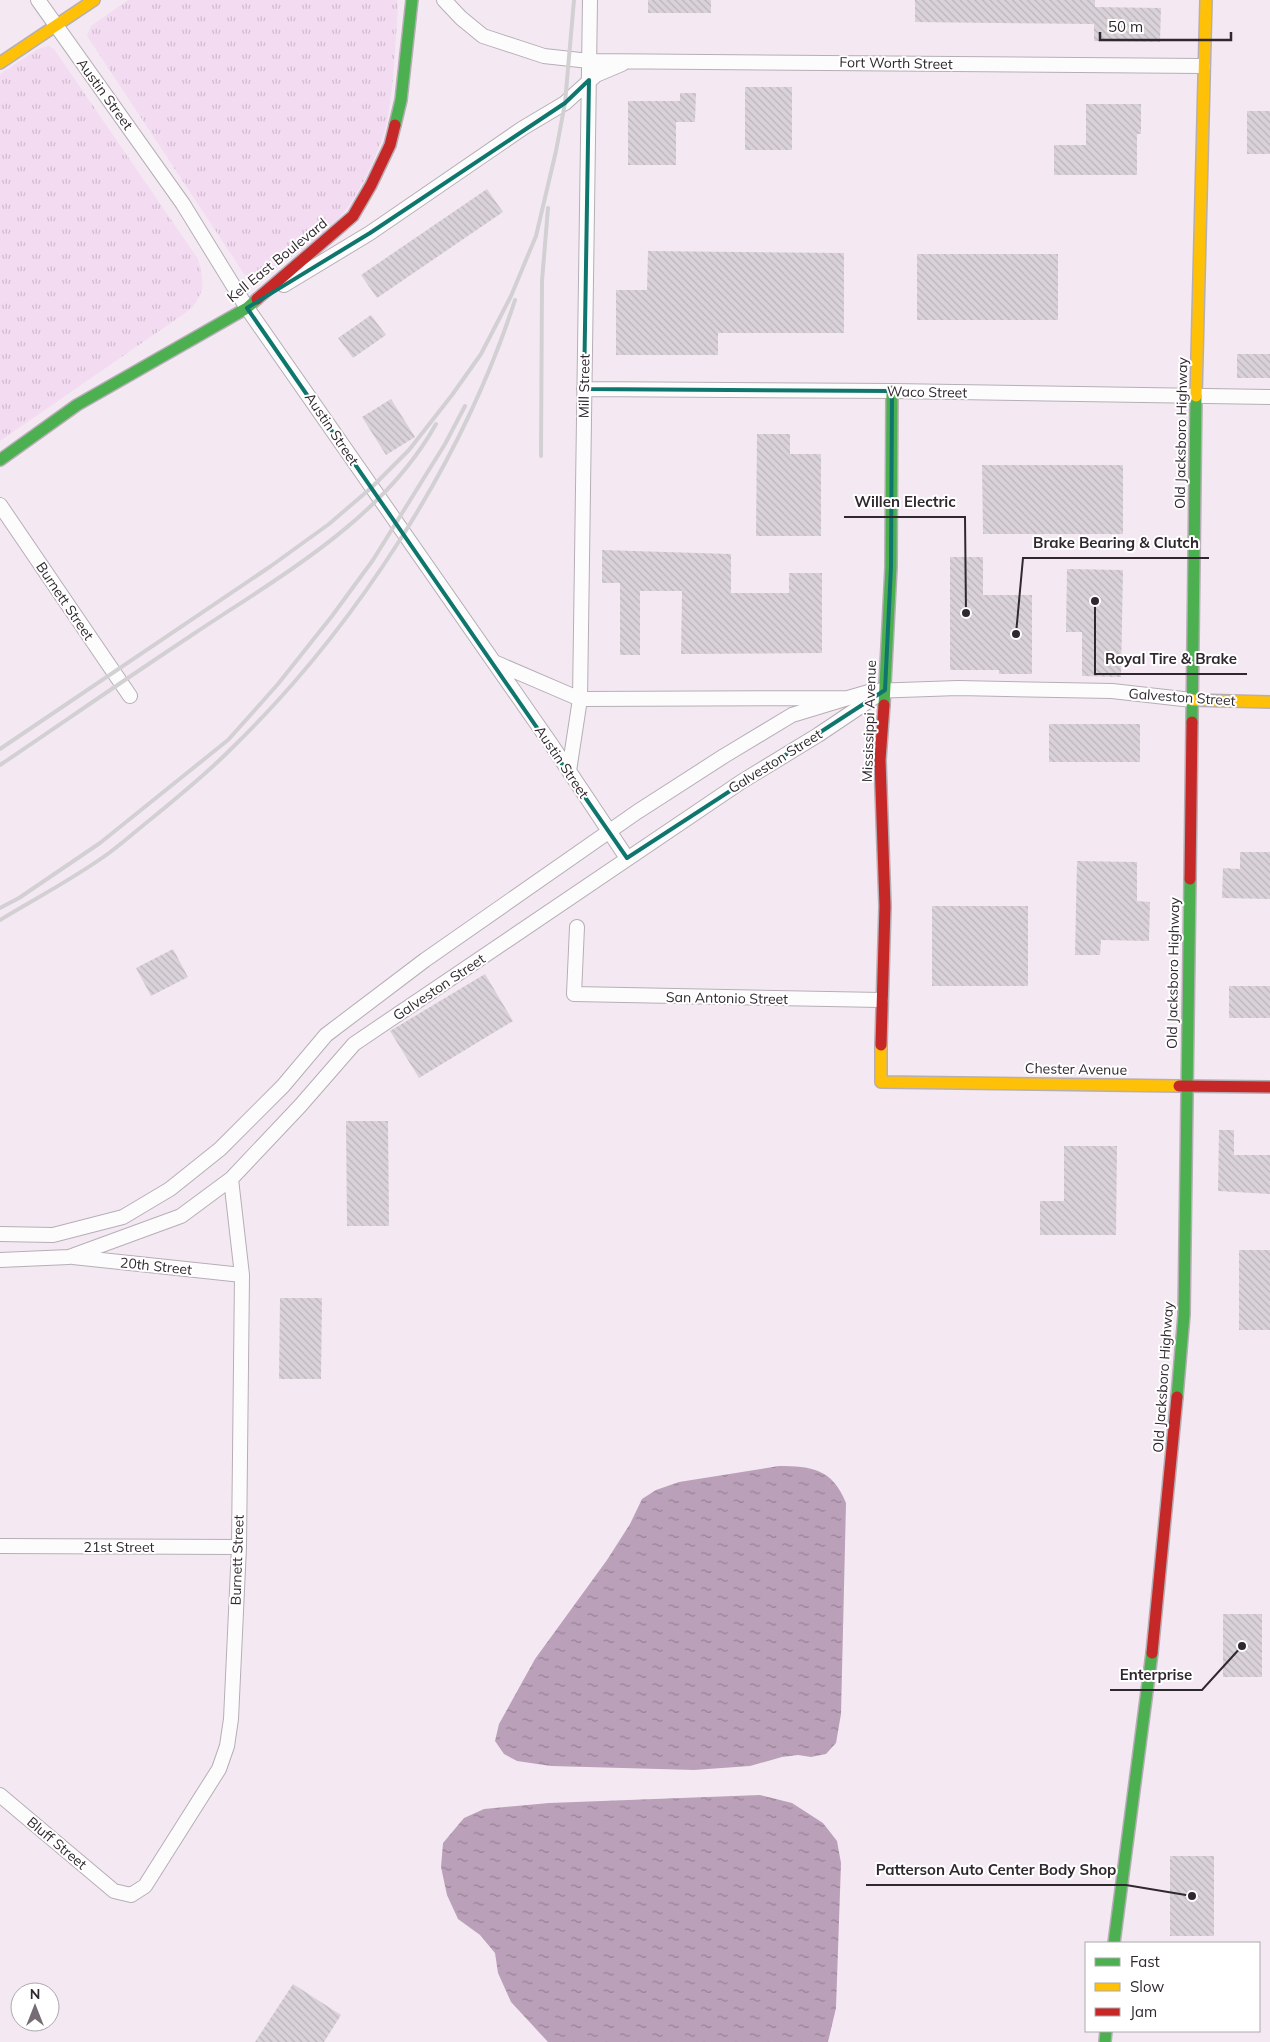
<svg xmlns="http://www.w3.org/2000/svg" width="1270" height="2042" viewBox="0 0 1270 2042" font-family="Mulish,sans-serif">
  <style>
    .grass { fill: url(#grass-tufts) }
    .water { fill: url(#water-ripples) }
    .building { fill: url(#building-back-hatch) }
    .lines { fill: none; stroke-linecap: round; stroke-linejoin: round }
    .street-casing { stroke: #b6aeb5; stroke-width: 16 }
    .fast-casing { stroke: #b6aeb5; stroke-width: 14 }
    .slow-casing { stroke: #b6aeb5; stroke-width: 14 }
    .jam-casing { stroke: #b6aeb5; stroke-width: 14 }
    .street { stroke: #fdfcfd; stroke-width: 14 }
    .fast { stroke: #4caf50; stroke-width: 11 }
    .slow { stroke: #ffc107; stroke-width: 11 }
    .jam { stroke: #c62828; stroke-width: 11 }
    .rail { stroke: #d2d0d2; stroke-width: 4 }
    .marked { fill: none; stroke: #0f766e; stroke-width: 4; stroke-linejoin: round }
    .labels { text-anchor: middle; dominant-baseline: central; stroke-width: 4; stroke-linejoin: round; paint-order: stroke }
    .street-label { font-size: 14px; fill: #30282f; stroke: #fff }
    .leader { fill: none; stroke: #30282f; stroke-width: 2 }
    .callout-dot { fill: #30282f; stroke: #fff; stroke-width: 2 }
    .callout-label { font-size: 15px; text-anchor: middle; font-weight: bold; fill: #30282f; stroke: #fff; stroke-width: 4; stroke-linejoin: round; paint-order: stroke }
  </style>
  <defs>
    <pattern id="grass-tufts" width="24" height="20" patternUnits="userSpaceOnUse" patternTransform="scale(1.25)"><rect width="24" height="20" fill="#f3dbf1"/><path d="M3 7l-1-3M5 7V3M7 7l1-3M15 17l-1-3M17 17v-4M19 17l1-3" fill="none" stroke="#d1bccf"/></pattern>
    <pattern id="water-ripples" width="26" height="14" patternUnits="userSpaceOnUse" patternTransform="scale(1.25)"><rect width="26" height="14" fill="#bba0b9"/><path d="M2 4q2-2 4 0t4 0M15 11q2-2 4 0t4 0" fill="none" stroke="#988297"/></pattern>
    <pattern id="building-back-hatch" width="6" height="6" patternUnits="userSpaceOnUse" patternTransform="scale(1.25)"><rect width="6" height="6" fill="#dad2d9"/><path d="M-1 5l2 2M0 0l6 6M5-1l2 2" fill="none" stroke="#bbb4bb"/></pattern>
  </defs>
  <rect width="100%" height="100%" fill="#f4e9f3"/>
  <path class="grass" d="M 128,0 L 397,0 L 398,8 C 395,45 394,84 387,121 C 381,149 358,199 338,219 C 324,233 307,247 291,258 C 275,268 263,282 244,274 L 89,39 L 87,35 L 91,26 Z
    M 48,46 L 54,49 L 198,259 C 204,282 206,291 191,309 L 0,441 L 0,74 L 38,49 Z"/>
  <path class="water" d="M 779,1466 C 811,1466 833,1469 846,1503 L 841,1714 L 836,1743 L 826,1754 L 811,1757 L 798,1755 L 782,1757 L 750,1766 L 694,1770 L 551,1766 L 517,1761 L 504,1754 L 495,1741 L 499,1724 L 535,1659 L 607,1560 L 630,1524 L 642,1499 L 656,1490 L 679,1482 Z
    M 760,1795 L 792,1803 L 823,1823 L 837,1841 L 841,1863 L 836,2008 L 828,2042 L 548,2042 L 511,2002 L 498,1973 L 495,1953 L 480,1935 L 458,1919 L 447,1895 L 441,1867 L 443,1843 L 464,1818 L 484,1809 L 549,1803 Z"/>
  <path class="building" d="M 648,0 L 711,0 L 711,13 L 648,13 Z
    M 915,0 L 1095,0 L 1095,7 L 1161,8 L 1160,42 L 1094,41 L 1094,24 L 915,22 Z
    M 745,87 L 792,87 L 792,150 L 745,150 Z
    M 680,93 L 696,93 L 695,122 L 676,122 L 676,165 L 628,165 L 628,101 L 680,101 Z
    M 1086,104 L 1141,104 L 1141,134 L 1137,134 L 1137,175 L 1054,175 L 1054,145 L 1086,145 Z
    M 1247,111 L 1270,111 L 1270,154 L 1247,154 Z
    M 487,189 L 503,212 L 377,298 L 361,275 Z
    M 648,251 L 844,253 L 844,333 L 718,333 L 718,355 L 616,355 L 616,290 L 647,290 Z
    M 917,254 L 1058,254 L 1058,320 L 917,320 Z
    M 371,315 L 386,335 L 353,358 L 338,338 Z
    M 1237,354 L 1270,354 L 1270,378 L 1237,378 Z
    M 391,399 L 415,437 L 386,455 L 362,417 Z
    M 757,434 L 790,434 L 790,454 L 821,454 L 821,536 L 756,536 Z
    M 982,465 L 1123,465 L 1123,534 L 983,534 Z
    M 602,550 L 731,554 L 731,593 L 789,593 L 789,573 L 822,573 L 822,653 L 681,654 L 682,591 L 640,591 L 640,655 L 620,655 L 620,583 L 602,583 Z
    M 950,557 L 983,557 L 983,595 L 1032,595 L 1032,674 L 999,674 L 999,670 L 950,670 Z
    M 1067,569 L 1123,570 L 1121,677 L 1082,676 L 1082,632 L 1066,632 Z
    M 1049,724 L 1140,724 L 1140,762 L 1049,762 Z
    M 1240,852 L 1270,852 L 1270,899 L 1222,898 L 1223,868 L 1240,869 Z
    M 1077,861 L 1137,862 L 1137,901 L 1150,902 L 1149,941 L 1101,940 L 1100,955 L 1075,955 Z
    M 932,906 L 1028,906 L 1028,986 L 932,986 Z
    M 173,949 L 188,977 L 151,996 L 136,968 Z
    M 485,974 L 513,1021 L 419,1078 L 390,1031 Z
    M 1229,986 L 1270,986 L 1270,1018 L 1229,1018 Z
    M 346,1121 L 388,1121 L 389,1226 L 347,1226 Z
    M 1219,1130 L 1234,1130 L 1234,1155 L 1270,1155 L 1270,1194 L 1218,1191 Z
    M 1064,1146 L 1117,1146 L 1116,1235 L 1040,1235 L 1040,1201 L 1064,1201 Z
    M 1239,1250 L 1270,1250 L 1270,1330 L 1239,1330 Z
    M 280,1298 L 322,1298 L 321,1379 L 279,1379 Z
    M 1223,1614 L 1262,1614 L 1262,1677 L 1223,1677 Z
    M 1170,1856 L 1214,1856 L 1214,1936 L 1170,1936 Z
    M 293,1984 L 341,2015 L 324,2042 L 255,2042 Z"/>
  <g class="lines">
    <g class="street-casing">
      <path id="street" d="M 38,0 L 183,204 L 247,308 L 551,744 L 627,858
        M 444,0 L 461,18 L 483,36 L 544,56 L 589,61 L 1203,66
        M 284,285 L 370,233 L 523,128 L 565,103 L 596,75 L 622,64
        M 584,389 L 892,391 L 1270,397
        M 0,505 L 130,696
        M 494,662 L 580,699 L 848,698 L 872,691 L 958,688 L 1112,691 L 1192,700
        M 569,771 L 580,699 L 590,0
        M 577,927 L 574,994 L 881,1000
        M 0,1234 L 53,1235 L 123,1217 L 170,1189 L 220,1149 L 283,1086 L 326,1035 L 425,960 L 637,812 L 724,756 L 792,715 L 848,698
        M 73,1257 L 242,1275
        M 0,1260 L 69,1257 L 181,1216 L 231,1179 L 300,1106 L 354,1044 L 741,782 L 818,735 L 885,690
        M 0,1546 L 239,1547
        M 0,1795 L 114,1891 L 131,1895 L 145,1886 L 219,1769 L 227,1746 L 231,1719 L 239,1547 L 242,1275 L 231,1179"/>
    </g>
    <g class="fast-casing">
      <path id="fast" d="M 395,125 L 401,100 L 412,0
        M 0,460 L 77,405 L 247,308 L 257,299
        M 884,705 L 891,567 L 892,391
        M 1192,722 L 1196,396
        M 1177,1397 L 1184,1315 L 1190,879
        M 1114,1943 L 1152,1653
        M 1105,2042 L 1106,2031"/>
    </g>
    <g class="slow-casing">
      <path id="slow" d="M 0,63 L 94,0
        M 1196,396 L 1206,0
        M 1192,700 L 1270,702
        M 881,1045 L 881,1082 L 1179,1086"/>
    </g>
    <g class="jam-casing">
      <path id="jam" d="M 257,299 L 353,216 L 371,185 L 390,145 L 395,125
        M 1190,879 L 1192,722
        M 881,1045 L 885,906 L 880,760 L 884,705
        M 1179,1086 L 1270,1087
        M 1152,1653 L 1177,1397"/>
    </g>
    <use href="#street" class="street"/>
    <use href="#fast" class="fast"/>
    <use href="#slow" class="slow"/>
    <use href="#jam" class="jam"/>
    <path class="rail" d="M 541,456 L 542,281 L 548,208
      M 0,749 L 271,566 L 329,524 L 371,488 L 409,450 L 452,395 L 481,354 L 511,296 L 536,236 L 556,151 L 565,103 L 574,0
      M 0,765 C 65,721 130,676 195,633 C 282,575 384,518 436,424
      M 0,908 L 19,898 L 100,843 L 228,740 L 278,684 L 332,616 L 373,560 L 445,444 L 465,406
      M 0,920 C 36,898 75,878 109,853 C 124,842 137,830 151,819 C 178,797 205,775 229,751 C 353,631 462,464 515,300"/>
  </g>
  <path class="marked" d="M 589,80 L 584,389 L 892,391 L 891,567 L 885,690 L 627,858 L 247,308 L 370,233 L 565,103 Z"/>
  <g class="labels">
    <g class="street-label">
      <text transform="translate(896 63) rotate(1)">Fort Worth Street</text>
      <text transform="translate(105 94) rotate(54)">Austin Street</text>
      <text transform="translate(277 260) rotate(-39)">Kell East Boulevard</text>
      <text transform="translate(584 386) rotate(-89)">Mill Street</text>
      <text transform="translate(927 392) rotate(1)">Waco Street</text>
      <text transform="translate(332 429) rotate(56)">Austin Street</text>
      <text transform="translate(1181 433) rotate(-89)">Old Jacksboro Highway</text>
      <text transform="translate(65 601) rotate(56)">Burnett Street</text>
      <text transform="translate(1182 697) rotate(4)">Galveston Street</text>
      <text transform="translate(869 721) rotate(-88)">Mississippi Avenue</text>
      <text transform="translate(775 761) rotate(-32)">Galveston Street</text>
      <text transform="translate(562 762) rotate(56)">Austin Street</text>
      <text transform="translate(1173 973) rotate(-89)">Old Jacksboro Highway</text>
      <text transform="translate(439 987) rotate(-34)">Galveston Street</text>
      <text transform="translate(727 998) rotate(1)">San Antonio Street</text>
      <text transform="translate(1076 1069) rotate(1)">Chester Avenue</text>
      <text transform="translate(156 1266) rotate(6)">20th Street</text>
      <text transform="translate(1163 1377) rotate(-86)">Old Jacksboro Highway</text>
      <text x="119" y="1547">21st Street</text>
      <text transform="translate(237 1560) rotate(-88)">Burnett Street</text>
      <text transform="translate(57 1843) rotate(40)">Bluff Street</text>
    </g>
  </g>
  <path class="leader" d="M966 613L965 517H844M1016 634L1023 558H1209M1095 601L1095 674H1247M1242 1646L1202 1690H1110M1192 1896L1126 1885H866"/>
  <g class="callout-dot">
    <circle cx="966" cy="613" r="5"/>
    <circle cx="1016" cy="634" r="5"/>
    <circle cx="1095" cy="601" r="5"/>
    <circle cx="1242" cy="1646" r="5"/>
    <circle cx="1192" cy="1896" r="5"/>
  </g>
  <g class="callout-label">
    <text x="905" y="507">Willen Electric</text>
    <text x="1116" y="548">Brake Bearing &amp; Clutch</text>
    <text x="1171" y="664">Royal Tire &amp; Brake</text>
    <text x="1156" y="1680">Enterprise</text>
    <text x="996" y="1875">Patterson Auto Center Body Shop</text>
  </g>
  <rect x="1085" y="1942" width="175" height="90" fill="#ffffff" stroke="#aca9ac"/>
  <rect x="1095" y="1958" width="25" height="8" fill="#4caf50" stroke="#aca9ac"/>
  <text x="1130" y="1967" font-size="15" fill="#30282f">Fast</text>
  <rect x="1095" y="1983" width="25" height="8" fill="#ffc107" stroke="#aca9ac"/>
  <text x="1130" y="1992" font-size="15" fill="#30282f">Slow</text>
  <rect x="1095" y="2008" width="25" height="8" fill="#c62828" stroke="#aca9ac"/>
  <text x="1130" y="2017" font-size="15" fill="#30282f">Jam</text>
  <g transform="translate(35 2007)"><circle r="24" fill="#ffffff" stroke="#aca9ac"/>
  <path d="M0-4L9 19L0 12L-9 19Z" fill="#756c74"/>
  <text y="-8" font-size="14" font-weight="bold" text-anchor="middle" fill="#30282f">N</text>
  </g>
  <path d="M1100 32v8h131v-8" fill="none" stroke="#30282f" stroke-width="2.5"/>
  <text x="1108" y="32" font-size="15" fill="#30282f" stroke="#ffffff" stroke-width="4" paint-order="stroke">50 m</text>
</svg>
